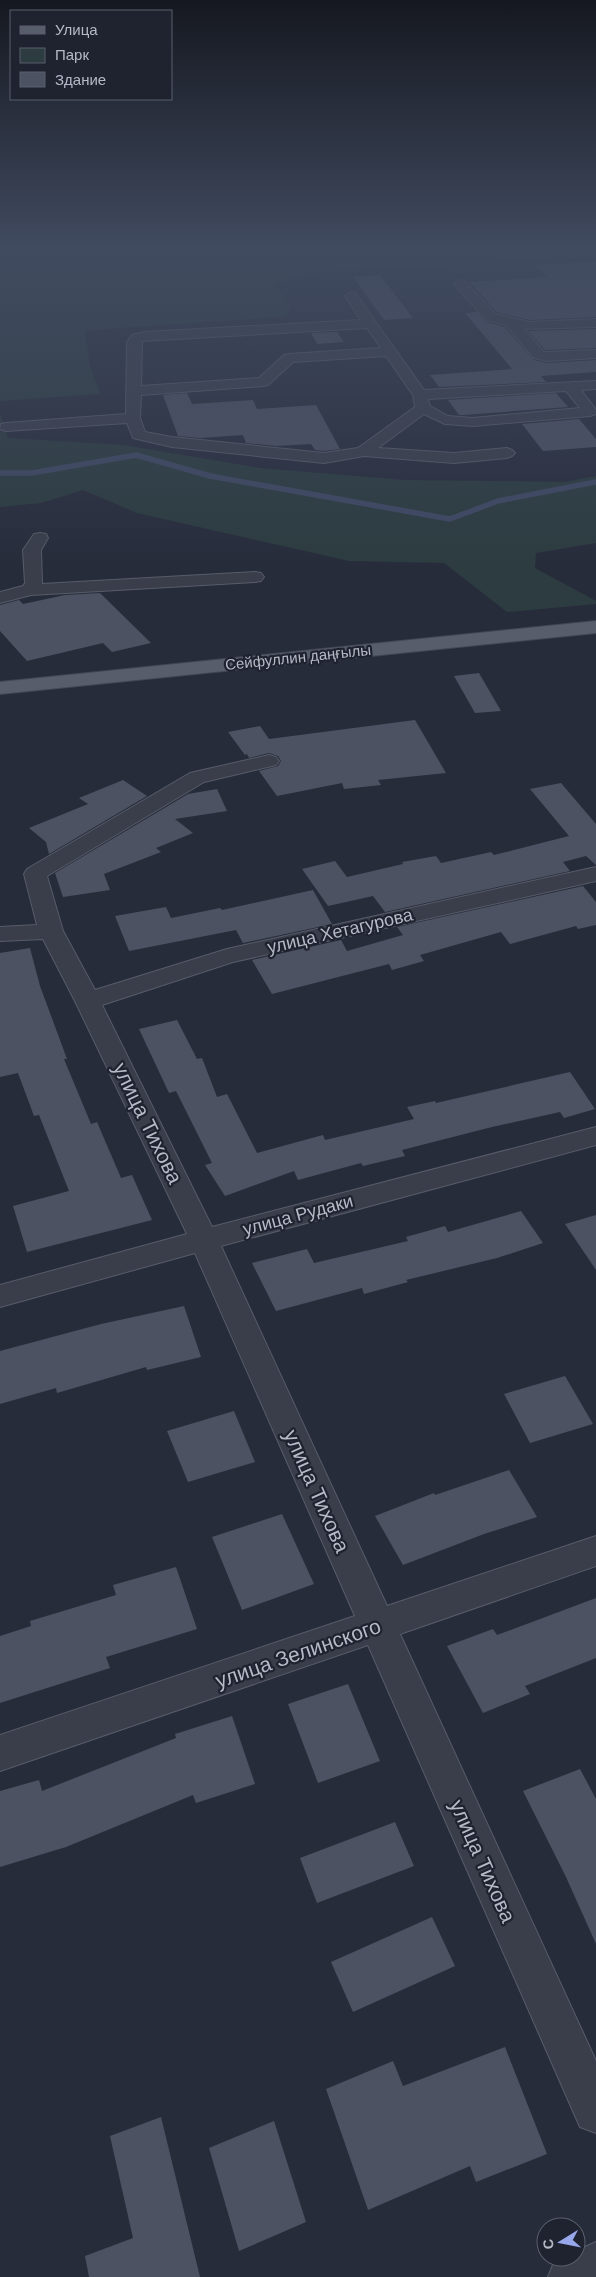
<svg xmlns="http://www.w3.org/2000/svg" width="596" height="2277" viewBox="0 0 596 2277" font-family="Helvetica,sans-serif">
  <style>
    .green { fill: #2c3c40 }
    .lines { fill: none; stroke-linecap: round; stroke-linejoin: round }
    .stream { stroke: #404964; stroke-width: 5.5 }
    .building { fill: #4d5263 }
    .minor-casing { stroke: #585c69; stroke-width: 2 }
    .major-casing { stroke: #434754; stroke-width: 2 }
    .minor { fill: #3a3e4b; fill-rule: evenodd }
    .major { fill: #585d6b; fill-rule: evenodd }
    .labels { text-anchor: middle; dominant-baseline: central; stroke-width: 4.5; stroke-linejoin: round; paint-order: stroke }
    .far-street-label { font-size: 15px; fill: #b6b9c6; stroke: #1f2330 }
    .street-label { font-size: 18px; fill: #b6b9c6; stroke: #1f2330 }
    .near-street-label { font-size: 21px; fill: #b6b9c6; stroke: #1f2330 }
  </style>
  <rect width="100%" height="100%" fill="#272c3b"/>
  <path class="green" d="M 0,248 L 596,248 L 596,256 L 321,272 L 275,283 L 291,308 L 285,316 C 218,323 152,324 85,331 L 90,366 L 100,394 L 0,401 Z
    M 0,413 L 8,438 L 124,445 L 260,468 L 405,480 L 564,482 L 596,476 L 596,543 L 536,553 L 535,568 L 596,601 L 596,604 L 507,612 L 444,563 L 349,561 L 137,513 L 83,490 L 41,503 L 0,507 Z"/>
  <g class="lines">
    <path class="stream" d="M 0,473 L 32,473 L 136,455 L 210,476 L 450,519 L 498,501 L 596,482"/>
  </g>
  <path class="building" d="M 596,261 L 596,317 L 530,320 L 497,312 L 469,282 L 547,277 L 534,265 Z
    M 380,275 L 413,318 L 384,320 L 353,277 Z
    M 477,312 L 486,322 L 505,327 L 534,360 L 548,363 L 596,360 L 596,372 L 541,376 L 546,382 L 439,387 L 430,375 L 512,369 L 465,313 Z
    M 596,329 L 596,348 L 545,350 L 528,331 Z
    M 337,332 L 344,342 L 317,344 L 311,333 Z
    M 187,393 L 192,404 L 253,400 L 257,409 L 316,405 L 340,449 L 324,451 L 315,450 L 311,444 L 277,446 L 246,443 L 243,435 L 200,438 L 178,436 L 163,395 Z
    M 556,393 L 568,407 L 464,415 L 459,415 L 448,400 Z
    M 579,419 L 596,439 L 596,447 L 543,451 L 522,424 Z
    M 100,593 L 151,643 L 112,652 L 103,643 L 27,661 L 0,631 L 0,605 L 19,600 L 23,604 L 65,595 Z
    M 479,673 L 501,711 L 475,713 L 454,676 Z
    M 415,720 L 446,773 L 378,780 L 381,785 L 344,789 L 342,783 L 277,796 L 259,771 L 278,766 L 281,761 L 278,756 L 269,753 L 249,758 L 247,754 L 245,755 L 228,732 L 260,726 L 269,739 Z
    M 123,780 L 147,796 L 49,854 L 46,842 L 29,828 L 88,804 L 79,798 Z
    M 561,783 L 596,824 L 596,865 L 586,856 L 563,862 L 570,871 L 385,912 L 373,896 L 328,906 L 302,869 L 335,861 L 347,877 L 403,864 L 402,862 L 436,856 L 441,863 L 491,852 L 494,855 L 569,836 L 530,789 Z
    M 217,789 L 227,811 L 175,819 L 193,833 L 156,848 L 161,852 L 104,874 L 110,890 L 63,897 L 55,873 L 188,794 Z
    M 583,886 L 596,902 L 596,925 L 578,929 L 576,926 L 510,944 L 501,932 L 420,955 L 424,961 L 392,970 L 389,964 L 272,994 L 252,960 L 341,940 L 347,951 L 403,935 L 397,927 Z
    M 313,890 L 332,924 L 243,943 L 236,930 L 129,951 L 115,916 L 166,907 L 171,918 L 220,908 L 222,910 Z
    M 30,948 L 40,986 L 67,1059 L 64,1059 L 91,1124 L 97,1122 L 121,1178 L 132,1175 L 152,1220 L 27,1252 L 13,1206 L 69,1191 L 39,1115 L 34,1116 L 18,1073 L 0,1077 L 0,953 Z
    M 177,1020 L 197,1059 L 202,1058 L 217,1097 L 227,1094 L 257,1153 L 323,1135 L 325,1140 L 414,1119 L 407,1107 L 435,1101 L 436,1103 L 570,1072 L 595,1109 L 564,1118 L 560,1112 L 492,1127 L 402,1150 L 405,1156 L 363,1166 L 361,1163 L 298,1180 L 294,1171 L 225,1196 L 205,1165 L 212,1163 L 176,1091 L 169,1093 L 139,1029 Z
    M 521,1211 L 543,1243 L 497,1258 L 406,1280 L 408,1282 L 364,1294 L 362,1288 L 276,1311 L 252,1263 L 307,1249 L 314,1263 L 408,1241 L 406,1237 L 445,1226 L 448,1232 Z
    M 596,1215 L 596,1270 L 565,1224 Z
    M 184,1306 L 201,1357 L 147,1370 L 146,1367 L 57,1393 L 56,1388 L 0,1404 L 0,1351 L 101,1324 Z
    M 565,1376 L 593,1424 L 530,1443 L 504,1394 Z
    M 234,1411 L 255,1462 L 188,1482 L 167,1431 Z
    M 509,1470 L 537,1517 L 484,1534 L 403,1565 L 375,1516 L 434,1493 L 435,1495 Z
    M 282,1514 L 314,1584 L 242,1610 L 212,1537 Z
    M 176,1567 L 197,1629 L 106,1657 L 110,1668 L 0,1703 L 0,1636 L 31,1626 L 30,1621 L 116,1595 L 113,1585 Z
    M 596,1598 L 596,1658 L 525,1686 L 530,1694 L 483,1713 L 447,1646 L 493,1629 L 497,1635 Z
    M 348,1684 L 380,1761 L 318,1783 L 288,1704 Z
    M 232,1716 L 255,1784 L 196,1803 L 193,1795 L 66,1847 L 0,1867 L 0,1791 L 39,1780 L 42,1791 L 176,1738 L 175,1734 Z
    M 580,1769 L 596,1799 L 596,1944 L 566,1877 L 523,1791 Z
    M 395,1822 L 414,1866 L 317,1903 L 300,1858 Z
    M 432,1917 L 455,1966 L 353,2012 L 331,1962 Z
    M 505,2047 L 547,2154 L 476,2182 L 470,2166 L 368,2210 L 326,2089 L 393,2061 L 403,2086 Z
    M 161,2117 L 200,2277 L 89,2277 L 85,2256 L 133,2238 L 110,2136 Z
    M 274,2121 L 306,2222 L 239,2251 L 209,2148 Z"/>
  <g class="lines">
    <g class="minor-casing">
      <path id="minor" d="M 460,280 L 464,281 L 496,314 L 530,322 L 596,319 L 596,327 L 524,329 L 544,352 L 596,350 L 596,358 L 548,361 L 534,358 L 506,325 L 486,320 L 454,284 Z
        M 351,292 L 355,293 L 424,390 L 596,381 L 596,389 L 581,390 L 596,410 L 596,414 L 590,416 L 473,426 L 445,424 L 424,414 L 378,448 L 454,453 L 507,448 L 512,450 L 515,453 L 512,456 L 507,458 L 454,463 L 364,456 L 324,463 L 172,447 L 133,438 L 127,423 L 6,431 L 0,429 L 1,424 L 6,423 L 126,414 L 127,342 L 132,335 L 145,332 L 361,320 L 345,296 ZM 367,328 L 381,348 L 289,354 L 284,355 L 259,378 L 141,386 L 142,341 ZM 386,356 L 413,395 L 415,407 L 358,448 L 324,453 L 172,437 L 145,432 L 140,418 L 141,395 L 263,386 L 268,385 L 293,362 ZM 566,391 L 580,408 L 473,418 L 448,416 L 430,406 L 428,399 Z
        M 40,533 L 46,534 L 48,538 L 41,550 L 42,584 L 255,572 L 261,573 L 264,577 L 261,581 L 255,582 L 31,595 L 0,603 L 0,592 L 23,586 L 25,583 L 23,550 L 34,534 Z
        M 269,755 L 276,757 L 279,761 L 276,765 L 204,782 L 47,876 L 63,931 L 95,990 L 227,949 L 596,867 L 596,881 L 233,962 L 102,1005 L 212,1227 L 596,1127 L 596,1145 L 221,1246 L 387,1606 L 596,1536 L 596,1566 L 400,1634 L 596,2061 L 596,2133 L 580,2127 L 368,1645 L 0,1771 L 0,1735 L 355,1616 L 195,1253 L 0,1307 L 0,1285 L 187,1234 L 75,1001 L 43,939 L 0,941 L 0,927 L 37,925 L 24,874 L 27,869 L 190,773 Z
        M 596,2242 L 596,2277 L 548,2277 L 555,2260 L 562,2257 L 576,2257 L 576,2251 Z"/>
    </g>
    <g class="major-casing">
      <path id="major" d="M 596,621 L 596,633 L 0,694 L 0,682 Z"/>
    </g>
    <use href="#minor" class="minor"/>
    <use href="#major" class="major"/>
  </g>
  <linearGradient id="sky" x2="0" y2="1"><stop stop-color="#151820"/><stop offset="0.44" stop-color="#414b60"/><stop offset="1" stop-color="#414b60" stop-opacity="0"/></linearGradient>
  <rect width="596" height="567" fill="url(#sky)"/>
  <g class="labels">
    <g class="far-street-label">
      <text transform="translate(298 657) rotate(-6)">Сейфуллин даңғылы</text>
    </g>
    <g class="street-label">
      <text transform="translate(340 931) rotate(-13)">улица Хетагурова</text>
      <text transform="translate(298 1215) rotate(-15)">улица Рудаки</text>
    </g>
    <g class="near-street-label">
      <text transform="translate(148 1123) rotate(64)">улица Тихова</text>
      <text transform="translate(317 1491) rotate(66)">улица Тихова</text>
      <text transform="translate(298 1653) rotate(-19)">улица Зелинского</text>
      <text transform="translate(483 1861) rotate(66)">улица Тихова</text>
    </g>
  </g>
  <rect x="10" y="10" width="162" height="90" fill="#1f2330" stroke="#5b5f6c"/>
  <rect x="20" y="26" width="25" height="8" fill="#585d6b" stroke="#5b5f6c"/>
  <text x="55" y="35" font-size="15" fill="#b6b9c6">Улица</text>
  <rect x="20" y="48" width="25" height="15" fill="#2c3c40" stroke="#5b5f6c"/>
  <text x="55" y="60" font-size="15" fill="#b6b9c6">Парк</text>
  <rect x="20" y="72" width="25" height="15" fill="#4d5263" stroke="#5b5f6c"/>
  <text x="55" y="85" font-size="15" fill="#b6b9c6">Здание</text>
  <g transform="translate(561 2242) rotate(260)"><circle r="24" fill="#1f2330" stroke="#5b5f6c"/>
  <path d="M0-4L9 19L0 12L-9 19Z" fill="#96a8eb"/>
  <text y="-8" font-size="14" font-weight="bold" text-anchor="middle" fill="#b6b9c6">С</text>
  </g>
</svg>
